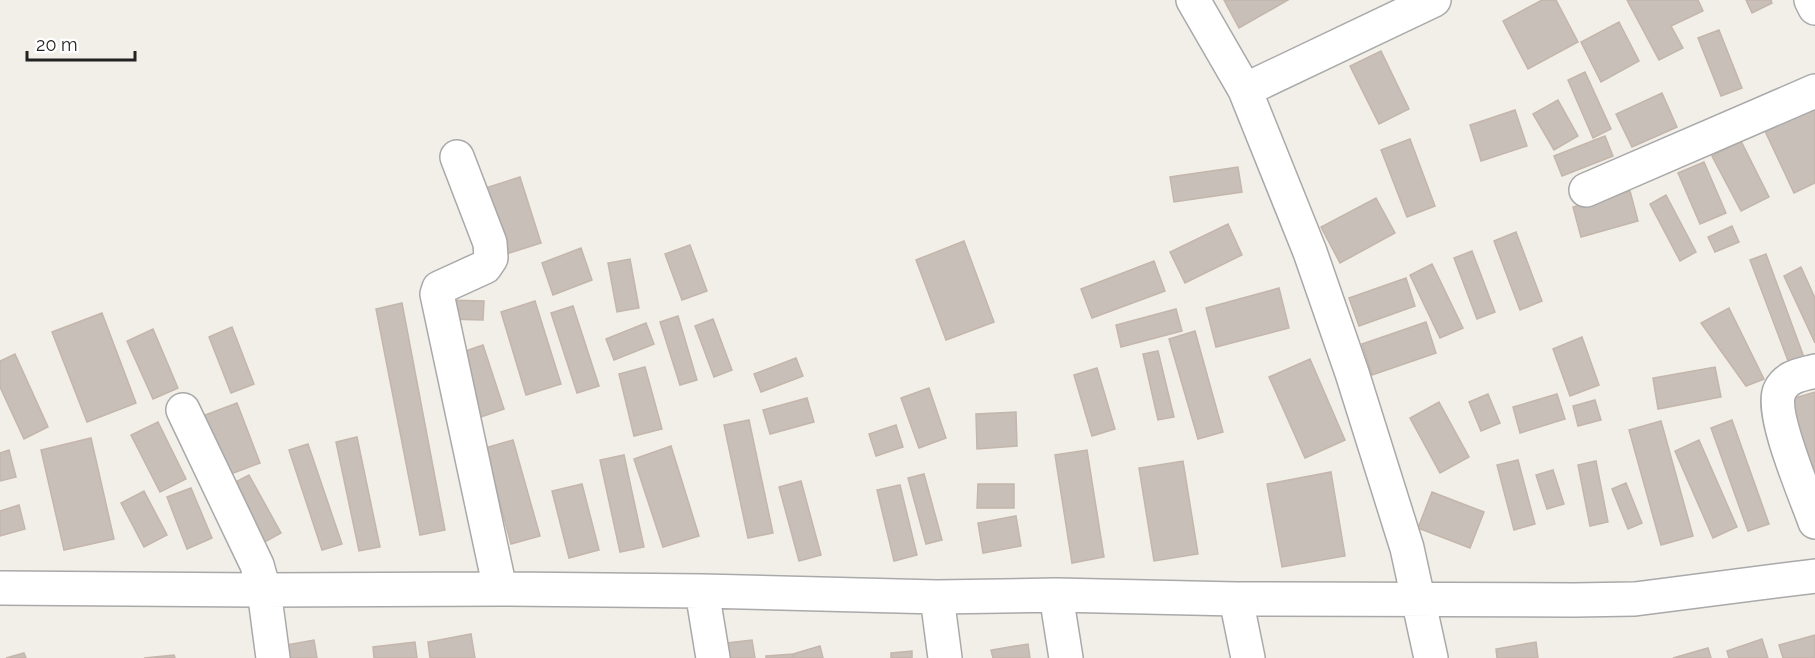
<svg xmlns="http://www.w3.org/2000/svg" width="1815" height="658" viewBox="0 0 1815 658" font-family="Raleway,sans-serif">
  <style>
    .building { fill: #c7bfb8; stroke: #c4b6ab; stroke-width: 1.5 }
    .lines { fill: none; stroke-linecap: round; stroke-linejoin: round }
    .street-casing { stroke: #a9a9a9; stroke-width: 36 }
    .street { stroke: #fff; stroke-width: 33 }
  </style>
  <rect width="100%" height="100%" fill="#f2efe9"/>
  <path class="building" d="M 1224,0 L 1288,0 L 1239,28 Z
    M 1542,0 L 1556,0 L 1578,42 L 1528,69 L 1503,21 Z
    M 1627,0 L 1698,0 L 1703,11 L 1671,26 L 1683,48 L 1659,60 Z
    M 1746,0 L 1771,0 L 1772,3 L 1752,13 Z
    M 1619,22 L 1639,61 L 1601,82 L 1581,42 Z
    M 1719,30 L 1742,88 L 1721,96 L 1698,38 Z
    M 1381,51 L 1409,109 L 1379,124 L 1350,66 Z
    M 1585,72 L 1611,129 L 1593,138 L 1568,80 Z
    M 1662,93 L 1677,127 L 1632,147 L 1616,114 Z
    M 1558,100 L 1578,136 L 1554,150 L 1533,114 Z
    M 1815,107 L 1815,183 L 1794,193 L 1765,131 Z
    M 1515,110 L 1527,146 L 1481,161 L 1470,125 Z
    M 1605,136 L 1613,156 L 1562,176 L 1554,156 Z
    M 1410,139 L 1435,206 L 1407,217 L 1381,150 Z
    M 1741,141 L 1769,197 L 1741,211 L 1712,156 Z
    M 1704,162 L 1726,213 L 1700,224 L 1678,173 Z
    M 1238,167 L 1242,192 L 1174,202 L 1170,177 Z
    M 520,177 L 541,243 L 497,257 L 476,191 Z
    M 1630,191 L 1638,221 L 1581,237 L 1573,207 Z
    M 1666,195 L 1696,252 L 1680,261 L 1650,204 Z
    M 1376,198 L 1395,233 L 1340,263 L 1321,227 Z
    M 1228,224 L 1242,255 L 1185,283 L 1170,252 Z
    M 1732,226 L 1739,242 L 1715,252 L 1708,237 Z
    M 1516,232 L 1542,301 L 1520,310 L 1494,241 Z
    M 964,241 L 994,322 L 946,340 L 916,260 Z
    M 690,245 L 707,291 L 682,300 L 665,254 Z
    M 581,248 L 592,280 L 553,295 L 542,263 Z
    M 1472,251 L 1495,312 L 1477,319 L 1454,258 Z
    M 1766,254 L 1805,360 L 1790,366 L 1750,260 Z
    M 630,259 L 639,308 L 617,312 L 608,263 Z
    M 1154,261 L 1165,291 L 1092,318 L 1081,289 Z
    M 1432,264 L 1463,328 L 1440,338 L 1410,275 Z
    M 1801,267 L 1815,298 L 1815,343 L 1784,276 Z
    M 1406,278 L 1415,306 L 1359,326 L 1349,298 Z
    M 1279,288 L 1289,328 L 1216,347 L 1206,308 Z
    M 446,300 L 484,301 L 483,320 L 445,319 Z
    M 535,301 L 561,384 L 526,395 L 501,312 Z
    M 402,303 L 445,530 L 420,535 L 376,309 Z
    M 573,306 L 599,386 L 577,393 L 551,313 Z
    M 1729,308 L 1764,379 L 1746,386 L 1701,323 Z
    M 1176,309 L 1182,331 L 1121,347 L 1116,325 Z
    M 102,313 L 136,403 L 87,422 L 52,332 Z
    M 678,316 L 697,380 L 680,385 L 660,322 Z
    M 713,319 L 732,370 L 714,377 L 695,326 Z
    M 1426,322 L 1436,353 L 1372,375 L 1362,344 Z
    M 646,323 L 654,344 L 614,360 L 606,339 Z
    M 232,327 L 254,384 L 231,393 L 209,337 Z
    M 153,329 L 178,388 L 153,399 L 127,341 Z
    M 1195,331 L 1223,432 L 1198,439 L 1169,339 Z
    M 1582,337 L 1599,385 L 1570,396 L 1553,349 Z
    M 483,345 L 504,409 L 478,418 L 457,354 Z
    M 1158,351 L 1174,417 L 1158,420 L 1143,354 Z
    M 15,354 L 48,427 L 24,439 L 0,387 L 0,361 Z
    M 796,358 L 803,376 L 761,392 L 754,374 Z
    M 1310,359 L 1345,440 L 1305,458 L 1269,377 Z
    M 645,367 L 662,429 L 634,436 L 619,374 Z
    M 1715,367 L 1721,397 L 1658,409 L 1653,378 Z
    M 1097,368 L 1115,429 L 1092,436 L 1074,375 Z
    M 929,388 L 946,438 L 919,448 L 901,398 Z
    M 1815,392 L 1815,497 L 1788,400 Z
    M 1488,394 L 1500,423 L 1481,431 L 1469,402 Z
    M 1557,394 L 1565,419 L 1520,433 L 1513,407 Z
    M 807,398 L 814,422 L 770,434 L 763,410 Z
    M 1595,400 L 1601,420 L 1578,426 L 1573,406 Z
    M 1439,402 L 1469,457 L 1440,473 L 1410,418 Z
    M 237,403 L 260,463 L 223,477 L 200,417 Z
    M 1016,412 L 1017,446 L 977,449 L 976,414 Z
    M 749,420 L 773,533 L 748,538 L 724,425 Z
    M 1732,420 L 1769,524 L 1748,531 L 1711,428 Z
    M 1661,421 L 1693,536 L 1661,545 L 1629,430 Z
    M 158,422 L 186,479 L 160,492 L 131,435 Z
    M 896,425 L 903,447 L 876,456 L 869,434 Z
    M 357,437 L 380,547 L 359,551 L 336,442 Z
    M 91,438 L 114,539 L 64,550 L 41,450 Z
    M 513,440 L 540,536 L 511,544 L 485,448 Z
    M 1699,440 L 1737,527 L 1713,538 L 1675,451 Z
    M 308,444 L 342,544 L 322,550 L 289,450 Z
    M 671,446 L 699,536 L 663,547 L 634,459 Z
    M 9,450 L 16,477 L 0,481 L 0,453 Z
    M 1087,450 L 1104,557 L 1072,563 L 1055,455 Z
    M 624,455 L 644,547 L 620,552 L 600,460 Z
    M 1518,460 L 1535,524 L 1514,530 L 1497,465 Z
    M 1183,461 L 1198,554 L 1154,561 L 1139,468 Z
    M 1596,461 L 1608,522 L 1590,526 L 1578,465 Z
    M 1553,470 L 1564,504 L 1547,509 L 1536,475 Z
    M 1331,472 L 1345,556 L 1282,567 L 1267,484 Z
    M 924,474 L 942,540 L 926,544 L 908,478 Z
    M 249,475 L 281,533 L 254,548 L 222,489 Z
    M 801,481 L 821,555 L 799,561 L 779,487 Z
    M 1626,483 L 1642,523 L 1628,529 L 1612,489 Z
    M 582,484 L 599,550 L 569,558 L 552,491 Z
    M 978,484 L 1014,484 L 1014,508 L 977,508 Z
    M 900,485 L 917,555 L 894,561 L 877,490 Z
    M 191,488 L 212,538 L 187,549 L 167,497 Z
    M 144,491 L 167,535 L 144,547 L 121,503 Z
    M 1432,492 L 1484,512 L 1470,548 L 1418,528 Z
    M 19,505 L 25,529 L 0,536 L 0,511 Z
    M 1016,516 L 1021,546 L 983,553 L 978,523 Z
    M 471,634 L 475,658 L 430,658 L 428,642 Z
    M 1815,635 L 1815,658 L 1783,658 L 1779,645 Z
    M 1762,639 L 1768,658 L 1729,658 L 1727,651 Z
    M 314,640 L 317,658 L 282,658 L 280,646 Z
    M 752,640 L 755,658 L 720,658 L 718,644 Z
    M 415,642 L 417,658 L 374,658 L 373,647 Z
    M 1536,642 L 1538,658 L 1497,658 L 1496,649 Z
    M 1028,644 L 1030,658 L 993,658 L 991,650 Z
    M 820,646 L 823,658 L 794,658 L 793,654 Z
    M 1708,648 L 1711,658 L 1673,658 Z
    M 912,651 L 912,658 L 891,658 L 891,653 Z
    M 24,653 L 26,658 L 6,658 Z
    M 793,654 L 793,658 L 766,658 L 766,656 Z
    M 174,655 L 175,658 L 144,658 Z"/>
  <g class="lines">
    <g class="street-casing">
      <path id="street" d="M 1193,0 L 1245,90 L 1310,252 L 1352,373 L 1407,548 L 1431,658
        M 1811,0 L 1815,8
        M 1245,90 L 1434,0
        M 457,157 L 490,243 L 491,258 L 485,267 L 439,288 L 437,294 L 500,589
        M 1586,190 L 1815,91
        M 1815,371 C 1801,375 1787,376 1780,390 C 1769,412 1806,496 1815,522
        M 183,410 L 257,565 L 264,590 L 273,658
        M 0,588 L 264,590 L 500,589 L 702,591 L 937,597 L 1056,595 L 1236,599 L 1574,600 L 1635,599 L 1815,576
        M 702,591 L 713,658
        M 1056,595 L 1066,658
        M 937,597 L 945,658
        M 1236,599 L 1248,658"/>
    </g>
    <use href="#street" class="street"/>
  </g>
  <path d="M27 51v9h108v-9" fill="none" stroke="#222222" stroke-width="3"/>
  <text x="36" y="51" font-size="18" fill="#222222" stroke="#ffffff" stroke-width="4.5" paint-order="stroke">20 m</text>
</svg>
